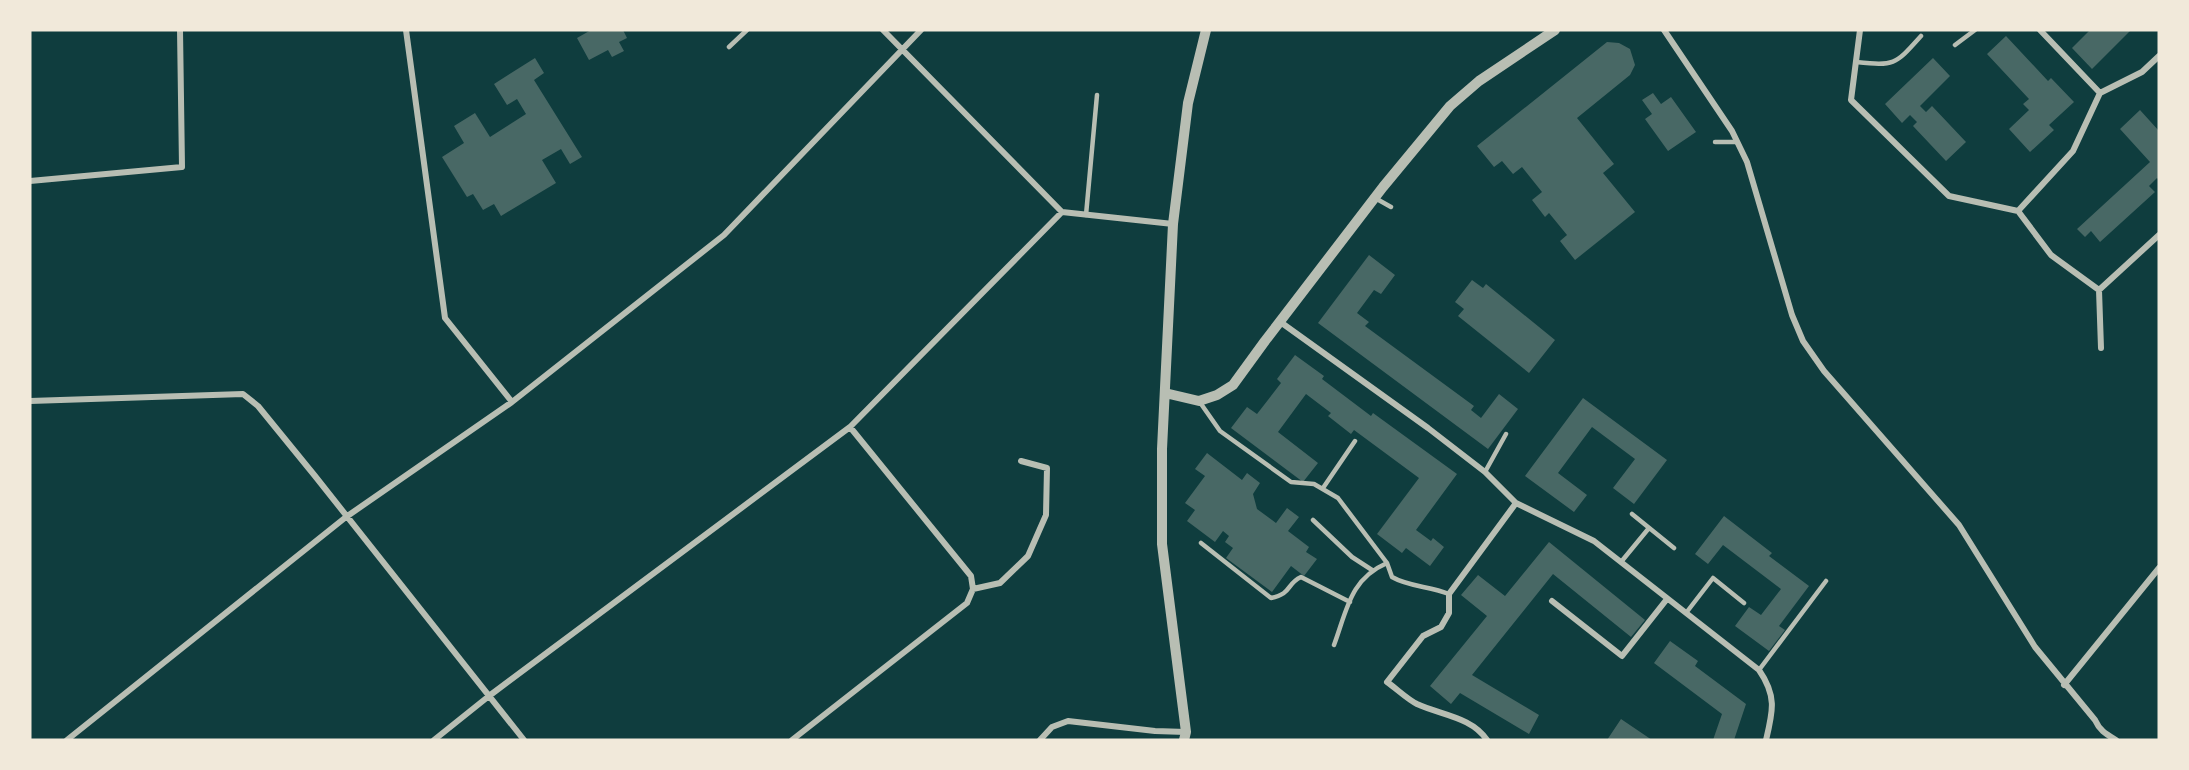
<svg xmlns="http://www.w3.org/2000/svg" width="2189" height="770" viewBox="0 0 2189 770" font-family="Poppins,sans-serif">
  <style>
    .building { fill: #486865 }
    .lines { fill: none; stroke-linecap: round; stroke-linejoin: round }
    .service { stroke: #b8beb3; stroke-width: 4.5 }
    .minor { stroke: #b8beb3; stroke-width: 6 }
    .tertiary { stroke: #b8beb3; stroke-width: 10 }
  </style>
  <rect width="100%" height="100%" fill="#0f3d3e"/>
  <path class="building" d="M 591,30 L 623,30 L 627,38 L 619,42 L 624,51 L 612,57 L 608,50 L 589,60 L 577,38 Z
    M 2090,30 L 2129,30 L 2130,31 L 2092,69 L 2072,48 Z
    M 2006,36 L 2048,81 L 2051,78 L 2074,102 L 2049,125 L 2054,130 L 2030,152 L 2009,129 L 2029,110 L 2023,104 L 2029,99 L 1987,54 Z
    M 1607,42 L 1619,43 L 1630,49 L 1635,65 L 1630,75 L 1577,118 L 1614,164 L 1603,173 L 1635,212 L 1575,260 L 1560,241 L 1567,235 L 1549,213 L 1545,217 L 1532,200 L 1542,192 L 1522,167 L 1513,174 L 1502,161 L 1494,167 L 1477,146 Z
    M 535,58 L 544,73 L 534,80 L 582,157 L 570,164 L 561,149 L 542,160 L 556,183 L 501,216 L 494,204 L 483,210 L 473,194 L 467,197 L 442,157 L 464,143 L 454,126 L 475,113 L 490,137 L 526,114 L 517,99 L 507,105 L 494,84 Z
    M 1933,58 L 1950,76 L 1920,106 L 1926,112 L 1932,106 L 1966,142 L 1946,161 L 1913,126 L 1917,122 L 1910,115 L 1902,123 L 1885,104 Z
    M 1653,93 L 1661,104 L 1671,97 L 1696,132 L 1668,151 L 1645,119 L 1652,114 L 1642,100 Z
    M 2140,110 L 2159,131 L 2159,180 L 2157,178 L 2149,186 L 2155,192 L 2100,242 L 2091,231 L 2085,237 L 2077,229 L 2150,162 L 2120,129 Z
    M 1369,255 L 1395,275 L 1381,294 L 1374,290 L 1357,313 L 1369,322 L 1365,326 L 1474,406 L 1471,410 L 1481,418 L 1499,394 L 1518,409 L 1488,449 L 1318,323 Z
    M 1472,280 L 1483,288 L 1486,284 L 1555,340 L 1529,373 L 1458,316 L 1464,309 L 1455,302 Z
    M 1295,355 L 1324,376 L 1322,379 L 1371,416 L 1373,413 L 1457,474 L 1416,530 L 1431,541 L 1433,538 L 1444,547 L 1430,566 L 1406,548 L 1402,553 L 1377,534 L 1419,478 L 1354,430 L 1351,434 L 1328,416 L 1331,413 L 1306,394 L 1278,432 L 1318,463 L 1303,482 L 1231,428 L 1247,407 L 1257,414 L 1281,383 L 1277,379 Z
    M 1583,398 L 1667,460 L 1634,504 L 1613,488 L 1635,459 L 1592,427 L 1558,473 L 1587,495 L 1574,512 L 1525,476 Z
    M 1207,453 L 1242,480 L 1247,473 L 1260,483 L 1253,494 L 1257,509 L 1276,523 L 1287,508 L 1299,517 L 1288,531 L 1309,547 L 1306,552 L 1317,559 L 1304,576 L 1291,566 L 1272,592 L 1226,558 L 1233,548 L 1225,542 L 1229,536 L 1223,531 L 1215,542 L 1187,521 L 1195,510 L 1185,503 L 1205,476 L 1195,469 Z
    M 1724,516 L 1772,553 L 1769,556 L 1809,586 L 1779,626 L 1785,630 L 1769,651 L 1735,626 L 1749,607 L 1761,615 L 1781,589 L 1723,545 L 1708,564 L 1695,554 Z
    M 1549,542 L 1645,620 L 1631,637 L 1553,574 L 1472,675 L 1539,715 L 1529,734 L 1460,693 L 1451,704 L 1430,686 L 1487,616 L 1461,595 L 1478,575 L 1505,596 Z
    M 1670,641 L 1698,661 L 1695,666 L 1746,704 L 1734,740 L 1713,740 L 1722,714 L 1654,663 Z
    M 1621,719 L 1652,740 L 1607,740 Z"/>
  <g class="lines">
    <path class="service" d="M 1955,45 L 1975,30
      M 729,47 L 747,30
      M 1856,62 C 1895,66 1895,65 1921,36
      M 1715,142 L 1737,142
      M 1375,198 L 1391,207
      M 1086,215 L 1097,95
      M 1199,401 L 1220,431 L 1291,482 L 1314,484 L 1338,498 L 1387,563
      M 1485,472 L 1506,434
      M 1323,488 L 1355,441
      M 1632,514 L 1674,548
      M 1313,520 L 1352,557 L 1372,570
      M 1201,543 L 1271,598 C 1292,594 1286,584 1301,577 L 1350,602
      M 1621,562 L 1649,528
      M 1686,613 L 1713,578 L 1744,603
      M 1334,645 C 1347,610 1350,579 1387,563 L 1392,577 C 1409,587 1430,586 1449,594
      M 1759,670 L 1826,581"/>
    <path class="minor" d="M 406,30 L 445,318 L 512,402
      M 883,30 L 1062,212
      M 1664,30 L 1732,131 L 1747,162 L 1792,315 L 1803,341 L 1824,371 L 1959,525 L 2035,647 L 2095,720 C 2100,731 2106,734 2116,740
      M 1860,30 L 1851,100 L 1949,196 L 2018,211 L 2073,151 L 2100,93 L 2040,30
      M 2100,93 L 2142,72 L 2159,56
      M 30,181 L 182,167 L 180,30
      M 2018,211 L 2051,255 L 2099,290 L 2159,235
      M 2099,290 L 2101,348
      M 1279,321 L 1428,428 L 1485,472 L 1516,503 L 1594,541 L 1759,670 C 1777,696 1773,711 1766,740
      M 30,401 L 243,394 L 258,406 L 315,476 L 524,740
      M 973,589 L 1000,583 L 1028,556 L 1046,515 L 1047,468 L 1021,461
      M 1552,601 L 1622,656 L 1667,599
      M 2064,685 L 2159,568
      M 67,740 L 346,517 L 512,402 L 724,235 L 921,30
      M 434,740 L 489,696 L 850,427 L 1062,212 L 1173,224
      M 792,740 L 967,603 L 973,589 L 971,576 L 850,427
      M 1040,740 L 1052,727 L 1068,721 L 1155,731 L 1186,732
      M 1487,740 C 1472,717 1441,715 1417,704 C 1407,699 1397,689 1387,682 L 1423,636 L 1441,627 L 1449,613 L 1449,594 L 1516,503"/>
    <path class="tertiary" d="M 1165,393 L 1199,401 L 1217,395 L 1233,385 L 1265,341 L 1383,187 L 1450,106 L 1479,81 L 1555,30
      M 1184,740 L 1186,732 L 1162,544 L 1162,449 L 1173,224 L 1188,103 L 1206,30"/>
  </g>
  <rect width="2189" height="770" fill="none" stroke="#f1e9da" stroke-width="63"/>
</svg>
